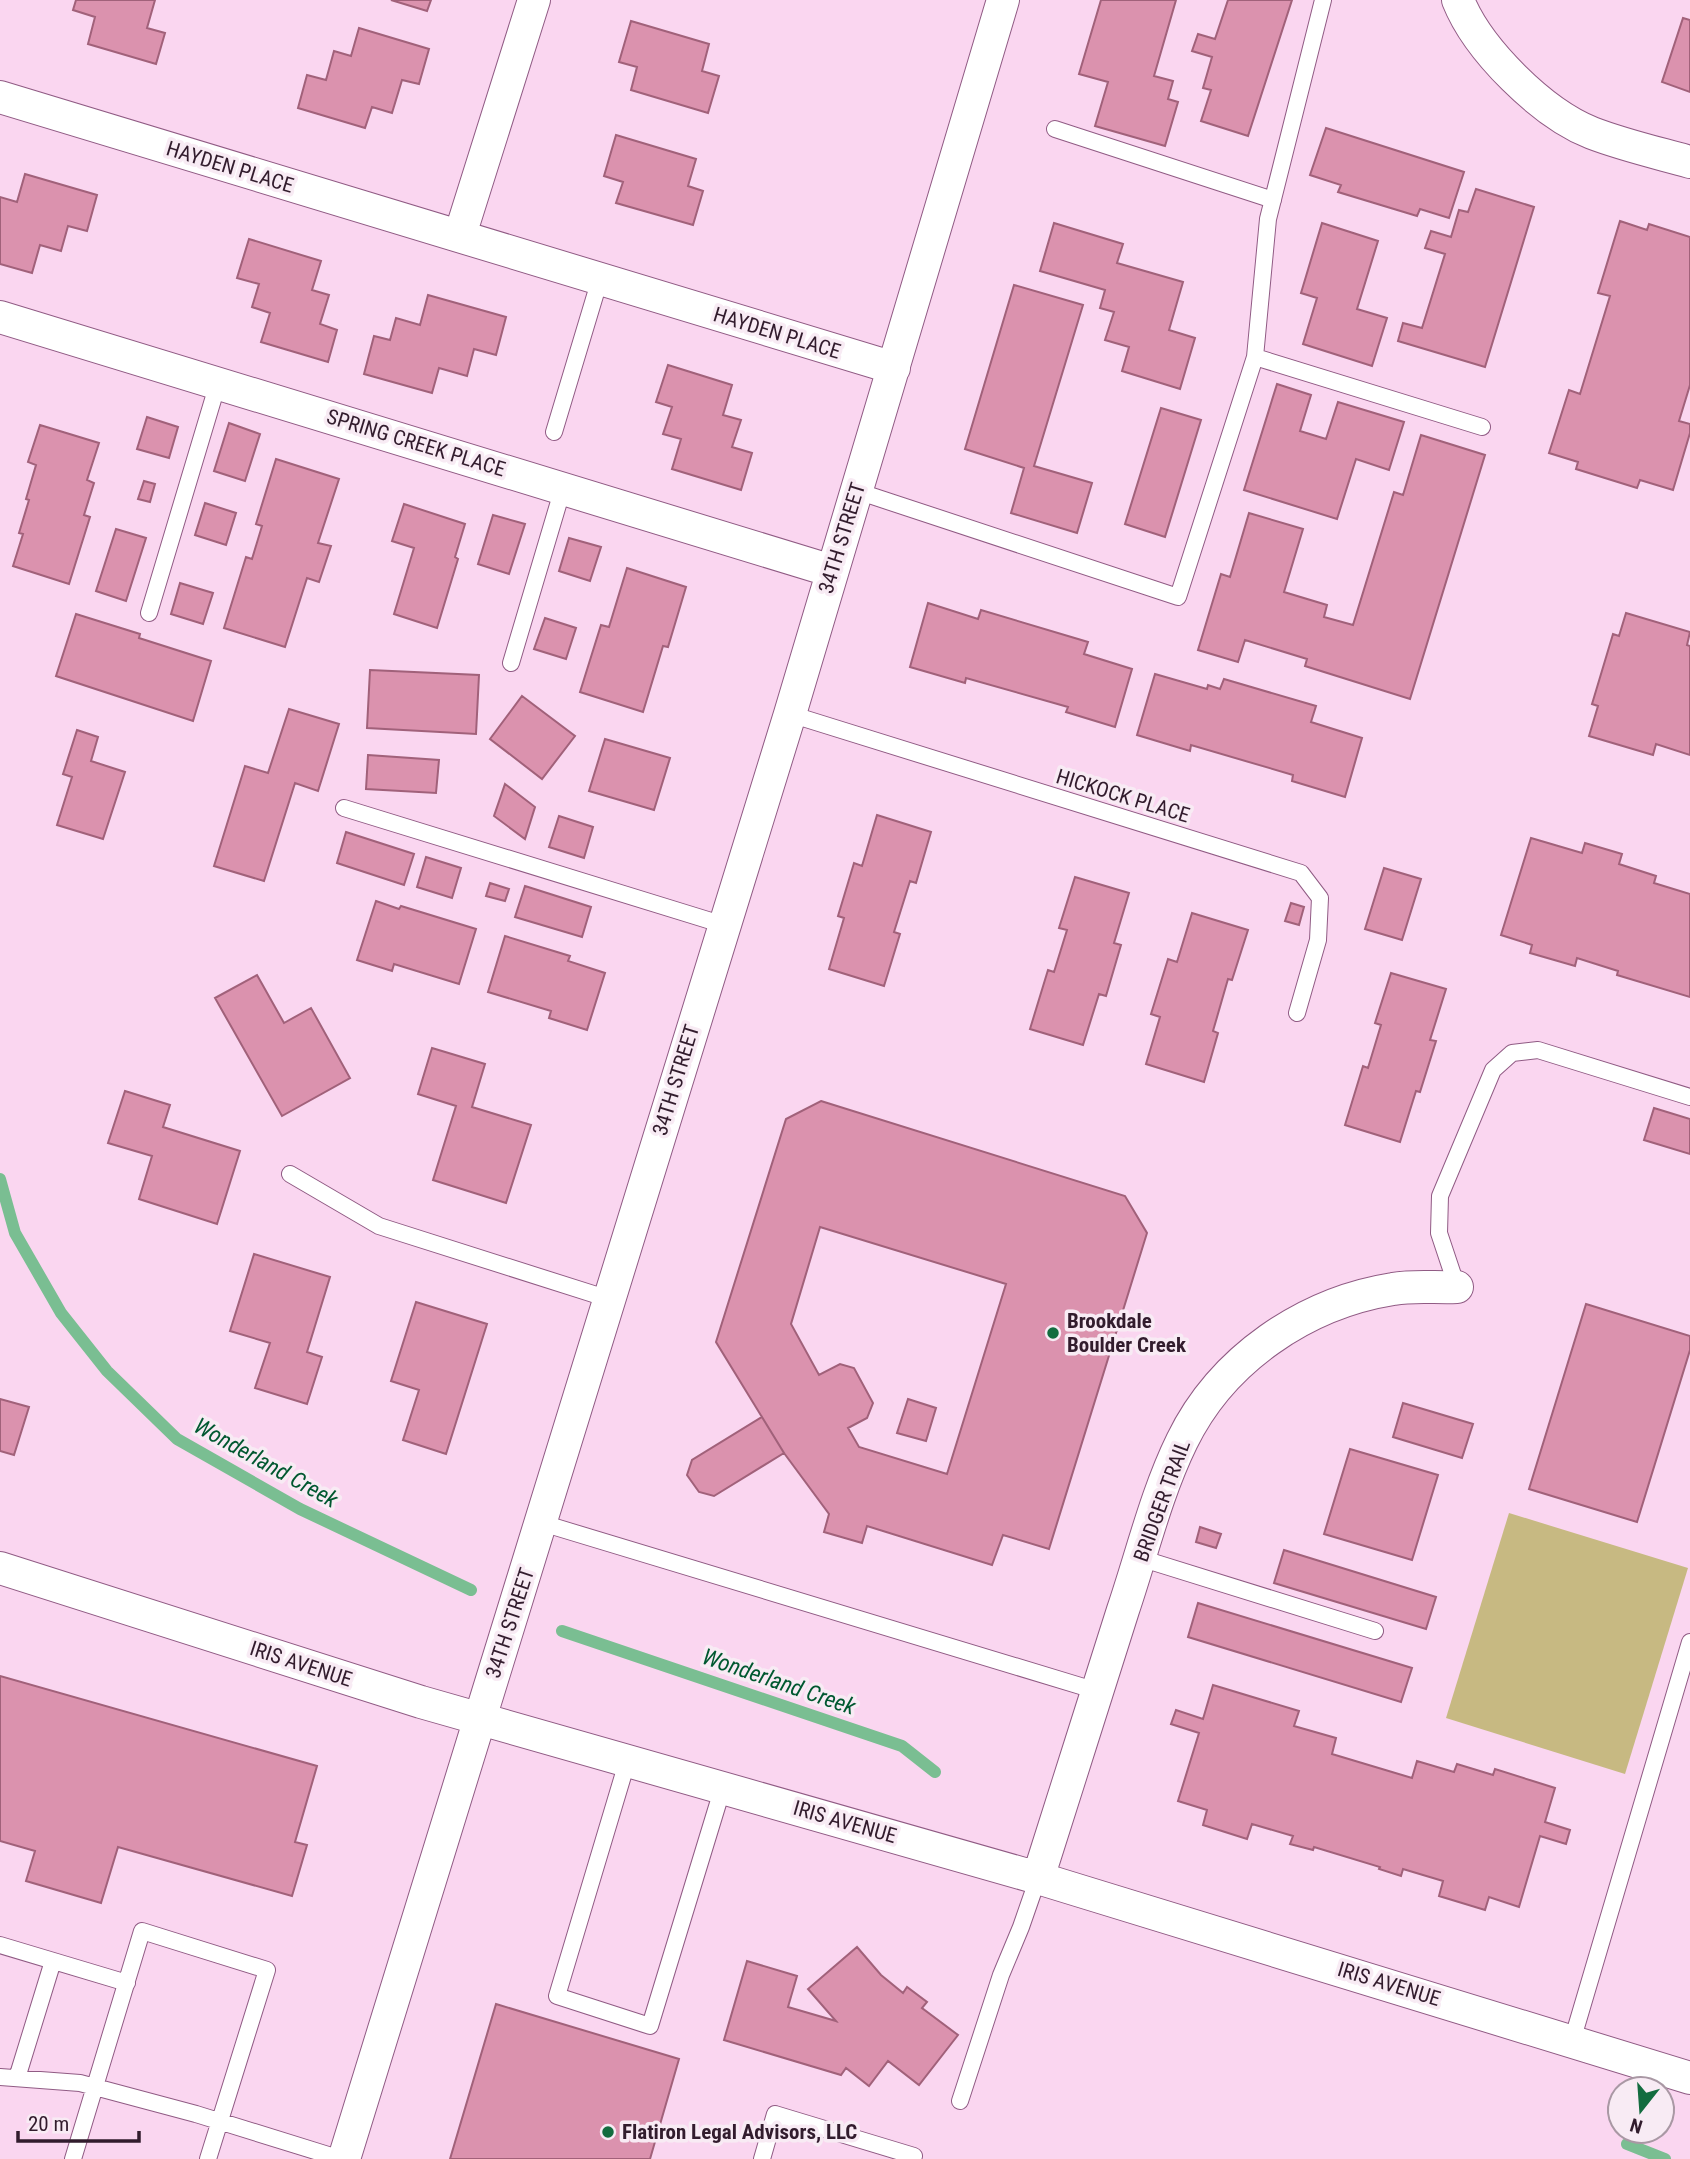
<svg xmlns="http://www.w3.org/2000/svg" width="1690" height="2159" viewBox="0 0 1690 2159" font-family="'Roboto Condensed',sans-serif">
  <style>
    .green { fill: #c7b982 }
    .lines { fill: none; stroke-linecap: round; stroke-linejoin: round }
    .stream { stroke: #7abe92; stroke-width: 12 }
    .building { fill: #db92ae; stroke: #a1617a; stroke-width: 2; fill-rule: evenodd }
    .lane-casing { stroke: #905b84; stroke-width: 18 }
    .street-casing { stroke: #905b84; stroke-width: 34 }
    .lane { stroke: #fff; stroke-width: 16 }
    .street { stroke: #fff; stroke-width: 32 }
    .poi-dot { fill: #136c3f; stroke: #f8ebf4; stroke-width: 2.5 }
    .labels { text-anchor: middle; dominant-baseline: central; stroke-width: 7; stroke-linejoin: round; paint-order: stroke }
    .street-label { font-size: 21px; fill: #321c2d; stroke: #f8ebf4 }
    .poi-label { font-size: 21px; font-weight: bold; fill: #321c2d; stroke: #f8ebf4; text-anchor: start }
    .water-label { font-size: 23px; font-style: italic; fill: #005830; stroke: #f8ebf4 }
  </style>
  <rect width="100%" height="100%" fill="#fad6f0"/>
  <path class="green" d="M 1509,1513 L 1688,1568 L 1625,1774 L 1446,1718 Z"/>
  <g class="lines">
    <path class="stream" d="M 0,1179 L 15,1233 L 61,1313 L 107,1371 L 177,1439 L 300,1509 L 471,1590
      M 562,1631 L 902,1746 L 935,1772
      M 1627,2144 L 1665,2159"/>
  </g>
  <path class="building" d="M 76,0 L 155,0 L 147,28 L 165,33 L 156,64 L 88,44 L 95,17 L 73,10 Z
    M 391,0 L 431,0 L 427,11 Z
    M 1101,0 L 1176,0 L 1154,76 L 1173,81 L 1168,99 L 1178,102 L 1165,146 L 1095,126 L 1108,82 L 1079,74 Z
    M 1228,0 L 1292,0 L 1248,136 L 1201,121 L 1211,90 L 1203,88 L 1212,57 L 1192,51 L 1198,34 L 1215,39 Z
    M 1683,18 L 1690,20 L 1690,92 L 1662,82 Z
    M 631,21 L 709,44 L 702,71 L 719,76 L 708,113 L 631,90 L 637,67 L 619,62 Z
    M 359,28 L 429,49 L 419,84 L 402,80 L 392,113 L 372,107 L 365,128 L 298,108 L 307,75 L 326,80 L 334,51 L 351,56 Z
    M 1326,128 L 1464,172 L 1449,218 L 1420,209 L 1417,216 L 1338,192 L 1341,185 L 1310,175 Z
    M 616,135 L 696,159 L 688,186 L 703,191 L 693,225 L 616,203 L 623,182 L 604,176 Z
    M 25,174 L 97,195 L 87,231 L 68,226 L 61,251 L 40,245 L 32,273 L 0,264 L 0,197 L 17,202 Z
    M 1476,189 L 1534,207 L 1485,367 L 1398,341 L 1403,323 L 1422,328 L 1445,254 L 1425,248 L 1431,231 L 1451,237 L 1459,210 L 1468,212 Z
    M 1620,221 L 1647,230 L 1649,224 L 1690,237 L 1690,385 L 1679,421 L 1690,424 L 1690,433 L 1673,490 L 1640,480 L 1637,488 L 1576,469 L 1578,462 L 1549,453 L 1569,390 L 1580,394 L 1610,296 L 1598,293 Z
    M 1054,223 L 1123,244 L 1117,263 L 1183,282 L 1169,330 L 1195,338 L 1180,389 L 1122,371 L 1129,347 L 1105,340 L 1114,312 L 1100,308 L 1105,290 L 1040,271 Z
    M 1322,223 L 1378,241 L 1357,309 L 1387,318 L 1372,366 L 1303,344 L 1317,298 L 1301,293 Z
    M 249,239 L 321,261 L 312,290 L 329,295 L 320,324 L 337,330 L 328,362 L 261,342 L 270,313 L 252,307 L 259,284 L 237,278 Z
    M 1014,285 L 1083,305 L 1034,466 L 1092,483 L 1077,533 L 1011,513 L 1024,468 L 965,449 Z
    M 428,295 L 506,317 L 496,355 L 474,349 L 467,376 L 439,368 L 432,393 L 364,374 L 374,336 L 390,340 L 396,318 L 420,325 Z
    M 668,365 L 732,385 L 723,415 L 741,420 L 732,447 L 752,453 L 741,490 L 672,469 L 681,439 L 663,434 L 672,407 L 656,402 Z
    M 1277,384 L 1311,395 L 1300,431 L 1326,439 L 1338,402 L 1404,422 L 1389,470 L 1356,459 L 1337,519 L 1244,490 Z
    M 1161,408 L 1201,420 L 1165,537 L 1125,524 Z
    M 147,417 L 178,427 L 169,458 L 137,449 Z
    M 229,423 L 260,434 L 245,481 L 214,471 Z
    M 40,425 L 99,443 L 87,480 L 94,483 L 84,515 L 90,517 L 69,584 L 13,566 L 23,534 L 19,533 L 29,500 L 26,499 L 36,465 L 28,462 Z
    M 1421,435 L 1485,455 L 1410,699 L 1305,666 L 1307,659 L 1245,640 L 1238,662 L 1198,650 L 1221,574 L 1230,577 L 1249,513 L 1303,529 L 1284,592 L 1327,605 L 1324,617 L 1353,625 L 1394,492 L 1403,495 Z
    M 276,459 L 339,479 L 318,543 L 331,546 L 319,582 L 307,578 L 285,647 L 224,628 L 246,557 L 252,559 L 262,526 L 256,524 Z
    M 144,481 L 155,484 L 150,502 L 138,499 Z
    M 205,503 L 236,513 L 226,545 L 195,535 Z
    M 404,504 L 465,524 L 455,557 L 458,559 L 437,628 L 394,614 L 414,548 L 392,541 Z
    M 493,515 L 525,524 L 509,574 L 478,564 Z
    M 116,529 L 146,538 L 126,601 L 96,591 Z
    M 569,538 L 601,547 L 590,581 L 559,571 Z
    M 627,568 L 686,587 L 668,647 L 663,646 L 643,712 L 580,692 L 601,625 L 609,627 Z
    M 180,583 L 213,593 L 203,624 L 171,614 Z
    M 928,603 L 978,619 L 981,610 L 1088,642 L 1084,654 L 1132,669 L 1115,727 L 1066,712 L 1068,707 L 966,678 L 965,683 L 910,667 Z
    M 1626,613 L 1690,632 L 1687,645 L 1690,646 L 1690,755 L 1656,744 L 1653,755 L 1589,736 L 1598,706 L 1592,704 L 1613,634 L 1619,636 Z
    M 76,614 L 140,634 L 139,638 L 211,661 L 193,721 L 56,676 Z
    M 545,618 L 576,628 L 566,659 L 534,649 Z
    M 370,670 L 479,675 L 476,734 L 367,728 Z
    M 1155,674 L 1207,689 L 1208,685 L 1220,689 L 1224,679 L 1316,706 L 1311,722 L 1362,738 L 1345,797 L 1292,781 L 1293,775 L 1191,745 L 1190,751 L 1137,735 Z
    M 522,696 L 575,736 L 542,779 L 490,739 Z
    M 289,709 L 339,724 L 318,791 L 295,783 L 264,881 L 214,866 L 245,766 L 268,773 Z
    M 77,730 L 98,737 L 91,761 L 125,772 L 103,839 L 57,825 L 72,777 L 63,774 Z
    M 605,739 L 670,758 L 654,810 L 589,791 Z
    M 368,755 L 439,760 L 436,793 L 366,789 Z
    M 505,784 L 535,807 L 525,839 L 494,816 Z
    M 877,815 L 931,832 L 916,883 L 910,881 L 894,932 L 900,934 L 884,986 L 829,969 L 844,918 L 838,916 L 854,863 L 862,866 Z
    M 559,816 L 593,827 L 584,858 L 549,847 Z
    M 346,832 L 414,854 L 404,885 L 337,863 Z
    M 1531,838 L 1582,853 L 1585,843 L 1622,854 L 1619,864 L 1656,876 L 1654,883 L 1690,894 L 1690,997 L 1617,975 L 1618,971 L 1577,958 L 1575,966 L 1530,953 L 1532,945 L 1501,935 Z
    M 426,857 L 461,868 L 452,898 L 417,887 Z
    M 1384,868 L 1421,879 L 1402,940 L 1365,929 Z
    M 1075,877 L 1129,893 L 1114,943 L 1121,945 L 1106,996 L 1099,994 L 1083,1045 L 1030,1029 L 1048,970 L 1054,972 L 1067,930 L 1059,928 Z
    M 490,883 L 509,889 L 505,901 L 486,896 Z
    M 525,886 L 591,907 L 582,937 L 515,917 Z
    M 376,901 L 399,909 L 401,906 L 476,929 L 459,984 L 394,964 L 392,971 L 357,960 Z
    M 1291,903 L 1304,907 L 1299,925 L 1285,921 Z
    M 1192,913 L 1248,930 L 1232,980 L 1228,979 L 1213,1031 L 1218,1033 L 1204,1082 L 1146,1064 L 1160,1017 L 1151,1014 L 1168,959 L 1177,962 Z
    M 505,936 L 570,956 L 568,961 L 605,973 L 587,1030 L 549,1018 L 551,1011 L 488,992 Z
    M 1391,973 L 1446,989 L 1430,1040 L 1436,1041 L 1420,1092 L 1416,1091 L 1400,1142 L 1345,1125 L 1363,1066 L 1368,1068 L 1381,1025 L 1375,1023 Z
    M 257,975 L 284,1023 L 311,1008 L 350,1078 L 282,1116 L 215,998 Z
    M 432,1048 L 485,1064 L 472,1107 L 531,1125 L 506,1203 L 433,1180 L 456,1106 L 418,1094 Z
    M 125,1091 L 170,1105 L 163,1127 L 240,1151 L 217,1224 L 139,1199 L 152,1156 L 108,1143 Z
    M 821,1101 L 1125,1196 L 1147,1233 L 1049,1549 L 1003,1535 L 992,1565 L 867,1526 L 862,1543 L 824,1532 L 829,1514 L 784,1453 L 716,1342 L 786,1119 ZM 820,1227 L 1006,1284 L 947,1474 L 859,1447 L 848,1428 L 867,1418 L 873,1403 L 854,1368 L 840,1364 L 819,1375 L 791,1324 Z
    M 1654,1108 L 1690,1119 L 1690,1154 L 1644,1140 Z
    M 254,1254 L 330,1277 L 307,1352 L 322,1357 L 307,1404 L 255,1388 L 270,1343 L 230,1331 Z
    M 416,1302 L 487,1324 L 446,1454 L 403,1440 L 419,1390 L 391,1381 Z
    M 1586,1304 L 1690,1336 L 1690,1350 L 1637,1522 L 1529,1489 Z
    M 0,1399 L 29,1407 L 14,1455 L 0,1451 Z
    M 908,1399 L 936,1408 L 926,1441 L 897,1433 Z
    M 1403,1403 L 1473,1424 L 1462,1458 L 1393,1437 Z
    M 762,1417 L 784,1453 L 714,1496 L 699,1492 L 687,1475 L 692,1460 Z
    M 1350,1449 L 1438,1475 L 1412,1560 L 1324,1534 Z
    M 1200,1527 L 1221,1534 L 1216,1548 L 1196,1542 Z
    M 1284,1550 L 1436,1597 L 1426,1629 L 1274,1583 Z
    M 1198,1603 L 1412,1668 L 1401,1702 L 1188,1637 Z
    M 0,1676 L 317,1766 L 295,1842 L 307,1845 L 292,1896 L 118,1847 L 101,1903 L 26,1881 L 35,1851 L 0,1841 Z
    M 1213,1685 L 1299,1711 L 1294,1726 L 1336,1738 L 1332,1754 L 1412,1778 L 1417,1761 L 1454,1772 L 1457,1764 L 1493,1775 L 1495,1769 L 1555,1788 L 1545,1822 L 1570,1830 L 1566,1844 L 1540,1836 L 1519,1907 L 1489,1897 L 1485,1910 L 1439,1896 L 1443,1881 L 1403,1869 L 1401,1876 L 1379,1869 L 1380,1867 L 1314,1847 L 1313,1850 L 1290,1844 L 1293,1836 L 1252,1824 L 1247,1839 L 1203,1825 L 1207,1810 L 1178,1801 L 1199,1733 L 1171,1724 L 1176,1710 L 1203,1719 Z
    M 857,1947 L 881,1975 L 903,1993 L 907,1987 L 927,2002 L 922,2008 L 958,2035 L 919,2085 L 888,2061 L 869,2086 L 846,2068 L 841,2075 L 724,2040 L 747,1961 L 797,1976 L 788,2007 L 836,2021 L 808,1989 Z
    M 496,2004 L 679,2059 L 650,2159 L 450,2159 Z"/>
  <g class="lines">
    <g class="lane-casing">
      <path id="lane" d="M 1055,129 L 1273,200
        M 1255,357 L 1268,219 L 1323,0
        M 554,432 L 600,279
        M 857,491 L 1178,597 L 1255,357 L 1482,427
        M 149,613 L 218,383
        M 511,663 L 563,488
        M 790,714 L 1301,873 L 1320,898 L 1318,940 L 1297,1013
        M 344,808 L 724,925
        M 290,1174 L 379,1226 L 609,1299
        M 1457,1287 L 1439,1233 L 1440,1196 L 1493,1070 L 1512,1053 L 1538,1050 L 1690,1097
        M 542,1523 L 1097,1691
        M 1140,1558 L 1375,1631
        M 628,1759 L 557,1996 L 650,2026 L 723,1787
        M 0,1945 L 127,1983
        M 1572,2041 L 1690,1642
        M 0,2077 L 80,2083 L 196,2114 L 341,2159
        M 17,2078 L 53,1961
        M 960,2101 L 1001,1975 L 1021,1927 L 1038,1878
        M 73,2159 L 142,1931 L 267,1970 L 208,2159
        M 762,2159 L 775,2114 L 914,2156 L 913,2159"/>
    </g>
    <g class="street-casing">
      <path id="street" d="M 1458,0 C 1478,50 1542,113 1592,133 C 1623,145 1658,153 1690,162
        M 0,97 L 894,368
        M 460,235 L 534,0
        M 0,317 L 832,571
        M 0,1568 L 421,1702 L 1038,1878 L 1690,2078
        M 1038,1878 C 1066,1789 1095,1699 1123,1610 C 1142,1554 1156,1494 1182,1441 C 1222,1359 1305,1303 1393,1289 C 1414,1285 1436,1288 1457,1287
        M 344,2159 L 790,714 L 1003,0"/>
    </g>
    <use href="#lane" class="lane"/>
    <use href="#street" class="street"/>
  </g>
  <g class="poi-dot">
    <circle cx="1053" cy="1333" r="7"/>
    <circle cx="608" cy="2132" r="7"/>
  </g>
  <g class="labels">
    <g class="street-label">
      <text transform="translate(230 167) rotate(17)">HAYDEN PLACE</text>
      <text transform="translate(777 333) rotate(17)">HAYDEN PLACE</text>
      <text transform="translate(416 443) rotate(17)">SPRING CREEK PLACE</text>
      <text transform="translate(842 538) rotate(-73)">34TH STREET</text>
      <text transform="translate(1123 796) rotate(17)">HICKOCK PLACE</text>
      <text transform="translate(676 1080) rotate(-73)">34TH STREET</text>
      <text transform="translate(1162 1501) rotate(-70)">BRIDGER TRAIL</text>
      <text transform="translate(510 1623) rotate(-72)">34TH STREET</text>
      <text transform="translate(301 1664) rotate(18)">IRIS AVENUE</text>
      <text transform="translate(845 1822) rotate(16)">IRIS AVENUE</text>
      <text transform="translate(1389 1984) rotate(17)">IRIS AVENUE</text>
    </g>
    <g class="poi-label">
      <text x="1067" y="1321">Brookdale<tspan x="1067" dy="24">Boulder Creek</tspan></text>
      <text x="622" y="2132">Flatiron Legal Advisors, LLC</text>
    </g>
    <g class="water-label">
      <text transform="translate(266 1463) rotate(29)">Wonderland Creek</text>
      <text transform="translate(779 1682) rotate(19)">Wonderland Creek</text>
    </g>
  </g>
  <g transform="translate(1641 2110) rotate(197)"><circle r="33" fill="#f8ebf4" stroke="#a998a4" stroke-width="2"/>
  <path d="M0-5L12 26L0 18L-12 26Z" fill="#136c3f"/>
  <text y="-10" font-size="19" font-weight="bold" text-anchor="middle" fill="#321c2d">N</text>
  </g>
  <path d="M18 2131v10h121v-10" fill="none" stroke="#321c2d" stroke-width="3.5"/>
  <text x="28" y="2131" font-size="21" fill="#321c2d" stroke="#f8ebf4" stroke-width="5" paint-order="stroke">20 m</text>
</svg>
